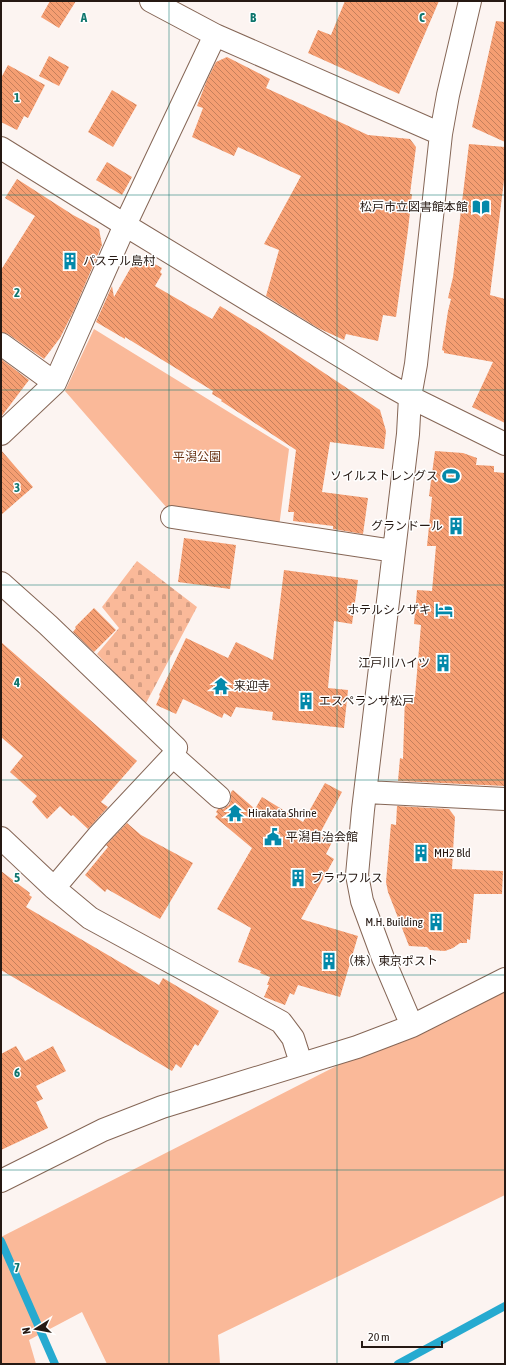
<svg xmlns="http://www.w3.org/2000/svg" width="506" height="1365" viewBox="0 0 506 1365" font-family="'Asap Condensed','Noto Sans JP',sans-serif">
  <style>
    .green { fill: #fab999 }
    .cemetery { fill: url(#cemetery-stones) }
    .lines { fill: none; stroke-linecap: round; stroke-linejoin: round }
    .stream { stroke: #26aad0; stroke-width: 8 }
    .building { fill: url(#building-back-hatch) }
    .minor-casing { stroke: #856656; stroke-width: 24 }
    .minor { stroke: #fff; stroke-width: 22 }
    .grid { fill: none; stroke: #0f766e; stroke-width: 1; stroke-opacity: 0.55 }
    .labels { text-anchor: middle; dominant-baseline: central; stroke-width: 3; stroke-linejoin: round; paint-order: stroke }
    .poi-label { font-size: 12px; fill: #261913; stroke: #fff; text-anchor: start }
    .park-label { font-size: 12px; fill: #662f0f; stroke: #fff }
    .grid-label { font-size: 13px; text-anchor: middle; font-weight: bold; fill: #0f766e; stroke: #fff; stroke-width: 3; stroke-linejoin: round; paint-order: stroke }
  </style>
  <defs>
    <pattern id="cemetery-stones" width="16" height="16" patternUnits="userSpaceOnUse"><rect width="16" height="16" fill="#fab999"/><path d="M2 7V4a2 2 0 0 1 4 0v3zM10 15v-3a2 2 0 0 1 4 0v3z" fill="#d69e83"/></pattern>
    <pattern id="building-back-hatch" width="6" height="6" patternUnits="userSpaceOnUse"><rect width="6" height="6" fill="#f59e72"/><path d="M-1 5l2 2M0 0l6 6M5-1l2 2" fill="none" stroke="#c6805c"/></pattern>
  </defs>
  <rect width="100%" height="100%" fill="#fcf4f1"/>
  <path class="green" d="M 94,329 L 289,449 L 279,527 L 167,508 L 65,391 Z
    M 505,980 L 505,1195 L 218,1335 L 220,1364 L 107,1364 L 82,1312 L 29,1340 L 36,1364 L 1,1364 L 1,1237 Z"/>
  <path class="cemetery" d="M 137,561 L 197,607 L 145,705 L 97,654 L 119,628 L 102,607 Z"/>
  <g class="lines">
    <path class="stream" d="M 1,1241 L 55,1364
      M 398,1364 L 505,1306"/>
  </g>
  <path class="building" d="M 50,1 L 76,1 L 59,28 L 41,17 Z
    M 345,1 L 439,1 L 399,94 L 308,53 L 318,30 L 331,35 Z
    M 496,21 L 505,22 L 505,142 L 472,127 Z
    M 49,56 L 69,67 L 59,86 L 39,76 Z
    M 227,57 L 270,79 L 266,88 L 368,135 L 410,139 L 416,147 L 410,194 L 412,194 L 408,230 L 396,317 L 383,315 L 378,341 L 346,334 L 344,340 L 318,328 L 266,296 L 279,250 L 264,244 L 301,176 L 238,147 L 234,156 L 192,137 L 203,108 L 197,106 L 207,80 L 216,62 Z
    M 8,65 L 45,85 L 28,118 L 24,116 L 17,130 L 1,122 L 1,78 Z
    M 112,90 L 137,105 L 113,147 L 88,132 Z
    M 469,144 L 505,147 L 505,172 L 490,295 L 505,299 L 505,423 L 472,407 L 493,362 L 444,353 L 444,351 L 442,350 L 448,311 L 451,299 L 448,298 L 453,277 Z
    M 107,162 L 132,177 L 122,195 L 96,180 Z
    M 17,179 L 73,215 L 99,229 L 102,245 L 74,310 L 60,338 L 44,359 L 8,334 L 1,332 L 1,270 L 35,216 L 5,198 Z
    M 138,255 L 162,268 L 160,272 L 162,274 L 155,286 L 212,319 L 220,306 L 261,331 L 380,410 L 386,431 L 384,449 L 330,442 L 322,492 L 368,498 L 363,534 L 333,529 L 333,526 L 293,521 L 294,512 L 288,512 L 296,450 L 221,401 L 222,400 L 212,394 L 213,391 L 125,337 L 125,339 L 96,322 L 112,286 L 114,297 Z
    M 1,359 L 29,380 L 1,417 Z
    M 1,450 L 33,487 L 1,515 Z
    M 435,451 L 463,453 L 477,458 L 476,465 L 494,466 L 494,472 L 505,473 L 505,786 L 398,781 L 400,758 L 403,759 L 405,695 L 415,696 L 421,625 L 414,624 L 417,590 L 432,591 L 436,546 L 427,546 L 432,497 L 429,496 Z
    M 184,538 L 236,545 L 230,589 L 178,582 Z
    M 284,570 L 358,580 L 352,624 L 334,621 L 328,688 L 348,690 L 344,728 L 272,720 L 273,712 L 236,707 L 231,717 L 224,713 L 222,718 L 183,699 L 176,714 L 156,705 L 160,696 L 159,695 L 186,638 L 228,658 L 236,642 L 273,660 Z
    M 94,608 L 116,630 L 94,652 L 73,632 L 76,628 L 75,627 Z
    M 1,642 L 137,761 L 101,802 L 108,807 L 88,829 L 73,815 L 71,816 L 60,806 L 47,819 L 32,802 L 37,796 L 10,772 L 23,756 L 1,737 Z
    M 325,783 L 342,792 L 319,835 L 332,842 L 326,854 L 334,859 L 301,919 L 358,936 L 340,997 L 298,985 L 294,995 L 290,993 L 285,1005 L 264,997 L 269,985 L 267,985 L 270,977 L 260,973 L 261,971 L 238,962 L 251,928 L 217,909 L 252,848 L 215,817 L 218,814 L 216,812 L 218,809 L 223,809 L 229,805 L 231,799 L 231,792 L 233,790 L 255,809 L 262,797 L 303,822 Z
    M 397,806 L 449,809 L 455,817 L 452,869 L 503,871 L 502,894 L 474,894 L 470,940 L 467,939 L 467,943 L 460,943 L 453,948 L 445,951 L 430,950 L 427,947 L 409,946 L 388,892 L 386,882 L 391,824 L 396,825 Z
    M 127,823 L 141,835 L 193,863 L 160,919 L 107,889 L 105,892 L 85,875 L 108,847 L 106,845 Z
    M 1,871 L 30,893 L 29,895 L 32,897 L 26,907 L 159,985 L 163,978 L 219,1011 L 198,1046 L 195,1044 L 181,1068 L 176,1064 L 172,1071 L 1,970 Z
    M 16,1046 L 25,1061 L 53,1046 L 66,1071 L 36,1086 L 43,1099 L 36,1102 L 48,1128 L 1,1150 L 1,1054 Z"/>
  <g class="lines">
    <g class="minor-casing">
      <path id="minor" d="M 151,1 L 215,35 L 441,134
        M 1,148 L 125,225 L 385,383 L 410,397 L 505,444
        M 1,344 L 55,383 L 125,225 L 215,35
        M 1,434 L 55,383
        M 172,517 L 394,551
        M 1,583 L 48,625 L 176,748 L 173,756 L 98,836 L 54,888
        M 173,756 L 219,797
        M 366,792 L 505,799
        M 1,838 L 54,888 L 90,918 L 281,1022 L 293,1038 L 301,1063
        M 412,1026 L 383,958 L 362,901 L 357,875 L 363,810 L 408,434 L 410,397 L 416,364 L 441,134 L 448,95 L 470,1
        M 1,1181 L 103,1130 L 162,1107 L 357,1047 L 412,1026 L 505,979"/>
    </g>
    <use href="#minor" class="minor"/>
  </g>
  <path class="grid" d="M 169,1 L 169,1364M 337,1 L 337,1364M 1,195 L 505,195M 1,390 L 505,390M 1,585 L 505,585M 1,780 L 505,780M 1,975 L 505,975M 1,1170 L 505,1170"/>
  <defs>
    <g id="library-bare" transform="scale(1.38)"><path d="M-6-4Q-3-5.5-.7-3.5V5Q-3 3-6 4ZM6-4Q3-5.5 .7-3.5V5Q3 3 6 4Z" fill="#0489aa" stroke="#fff" stroke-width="2.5" paint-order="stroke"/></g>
    <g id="building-bare" transform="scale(1.38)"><path d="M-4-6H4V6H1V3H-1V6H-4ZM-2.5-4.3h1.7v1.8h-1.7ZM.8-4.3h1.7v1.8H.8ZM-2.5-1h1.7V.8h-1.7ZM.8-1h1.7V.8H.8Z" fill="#0489aa" stroke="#fff" stroke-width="2.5" paint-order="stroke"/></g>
    <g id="stadium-bare" transform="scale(1.38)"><path d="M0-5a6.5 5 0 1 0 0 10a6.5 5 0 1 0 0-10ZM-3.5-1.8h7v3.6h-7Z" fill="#0489aa" stroke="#fff" stroke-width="2.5" paint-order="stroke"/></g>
    <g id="hotel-bare" transform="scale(1.38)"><path d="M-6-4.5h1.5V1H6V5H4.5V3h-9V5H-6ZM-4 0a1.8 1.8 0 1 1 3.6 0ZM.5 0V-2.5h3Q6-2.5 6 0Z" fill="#0489aa" stroke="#fff" stroke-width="2.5" paint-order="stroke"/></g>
    <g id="temple-bare" transform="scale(1.38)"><path d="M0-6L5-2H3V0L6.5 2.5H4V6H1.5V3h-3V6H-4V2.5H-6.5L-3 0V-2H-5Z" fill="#0489aa" stroke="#fff" stroke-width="2.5" paint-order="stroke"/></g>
    <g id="civic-bare" transform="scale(1.38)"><path d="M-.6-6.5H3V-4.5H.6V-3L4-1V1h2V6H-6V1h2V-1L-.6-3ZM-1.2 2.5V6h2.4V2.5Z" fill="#0489aa" stroke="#fff" stroke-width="2.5" paint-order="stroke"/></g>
  </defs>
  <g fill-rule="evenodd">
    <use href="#library-bare" x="481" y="207"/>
    <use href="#building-bare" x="70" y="261"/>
    <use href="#stadium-bare" x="451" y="476"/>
    <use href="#building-bare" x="456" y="526"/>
    <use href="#hotel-bare" x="444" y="610"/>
    <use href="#building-bare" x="443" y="663"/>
    <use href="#temple-bare" x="221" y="686"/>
    <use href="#building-bare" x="306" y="701"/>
    <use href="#temple-bare" x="235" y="813"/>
    <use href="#civic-bare" x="273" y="837"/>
    <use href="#building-bare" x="421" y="853"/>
    <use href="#building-bare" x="298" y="878"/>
    <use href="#building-bare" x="436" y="922"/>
    <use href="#building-bare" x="329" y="961"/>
  </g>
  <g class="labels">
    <g class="poi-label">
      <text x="468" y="207" text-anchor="end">松戸市立図書館本館</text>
      <text x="83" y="261">パステル島村</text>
      <text x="438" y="476" text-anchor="end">ソイルストレングス</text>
      <text x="443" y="526" text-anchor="end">グランドール</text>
      <text x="431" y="610" text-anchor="end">ホテルシノザキ</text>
      <text x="430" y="663" text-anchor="end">江戸川ハイツ</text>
      <text x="234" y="686">来迎寺</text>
      <text x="319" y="701">エスペランサ松戸</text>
      <text x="248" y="813">Hirakata Shrine</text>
      <text x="286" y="837">平潟自治会館</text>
      <text x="434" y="853">MH2 Bld</text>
      <text x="311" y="878">ブラウフルス</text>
      <text x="423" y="922" text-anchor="end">M.H. Building</text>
      <text x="342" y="961">（株）東京ポスト</text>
    </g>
    <g class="park-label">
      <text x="197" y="457">平潟公園</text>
    </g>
  </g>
  <g class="grid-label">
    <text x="84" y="22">A</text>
    <text x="253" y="22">B</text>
    <text x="422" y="22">C</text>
    <text x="17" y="102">1</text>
    <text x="17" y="297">2</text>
    <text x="17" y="492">3</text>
    <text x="17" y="687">4</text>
    <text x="17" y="882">5</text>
    <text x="17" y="1077">6</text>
    <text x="17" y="1272">7</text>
  </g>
  <rect width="506" height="1365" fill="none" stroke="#261913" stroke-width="4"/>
  <g transform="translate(36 1329) rotate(259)" stroke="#ffffff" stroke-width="3" paint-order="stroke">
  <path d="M0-3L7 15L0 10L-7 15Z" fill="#261913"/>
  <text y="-6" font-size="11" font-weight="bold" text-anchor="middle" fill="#261913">N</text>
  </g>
  <path d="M362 1341v6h80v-6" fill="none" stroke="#261913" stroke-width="2"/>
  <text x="368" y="1341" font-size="12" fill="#261913" stroke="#ffffff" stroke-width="3" paint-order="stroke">20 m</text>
</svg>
